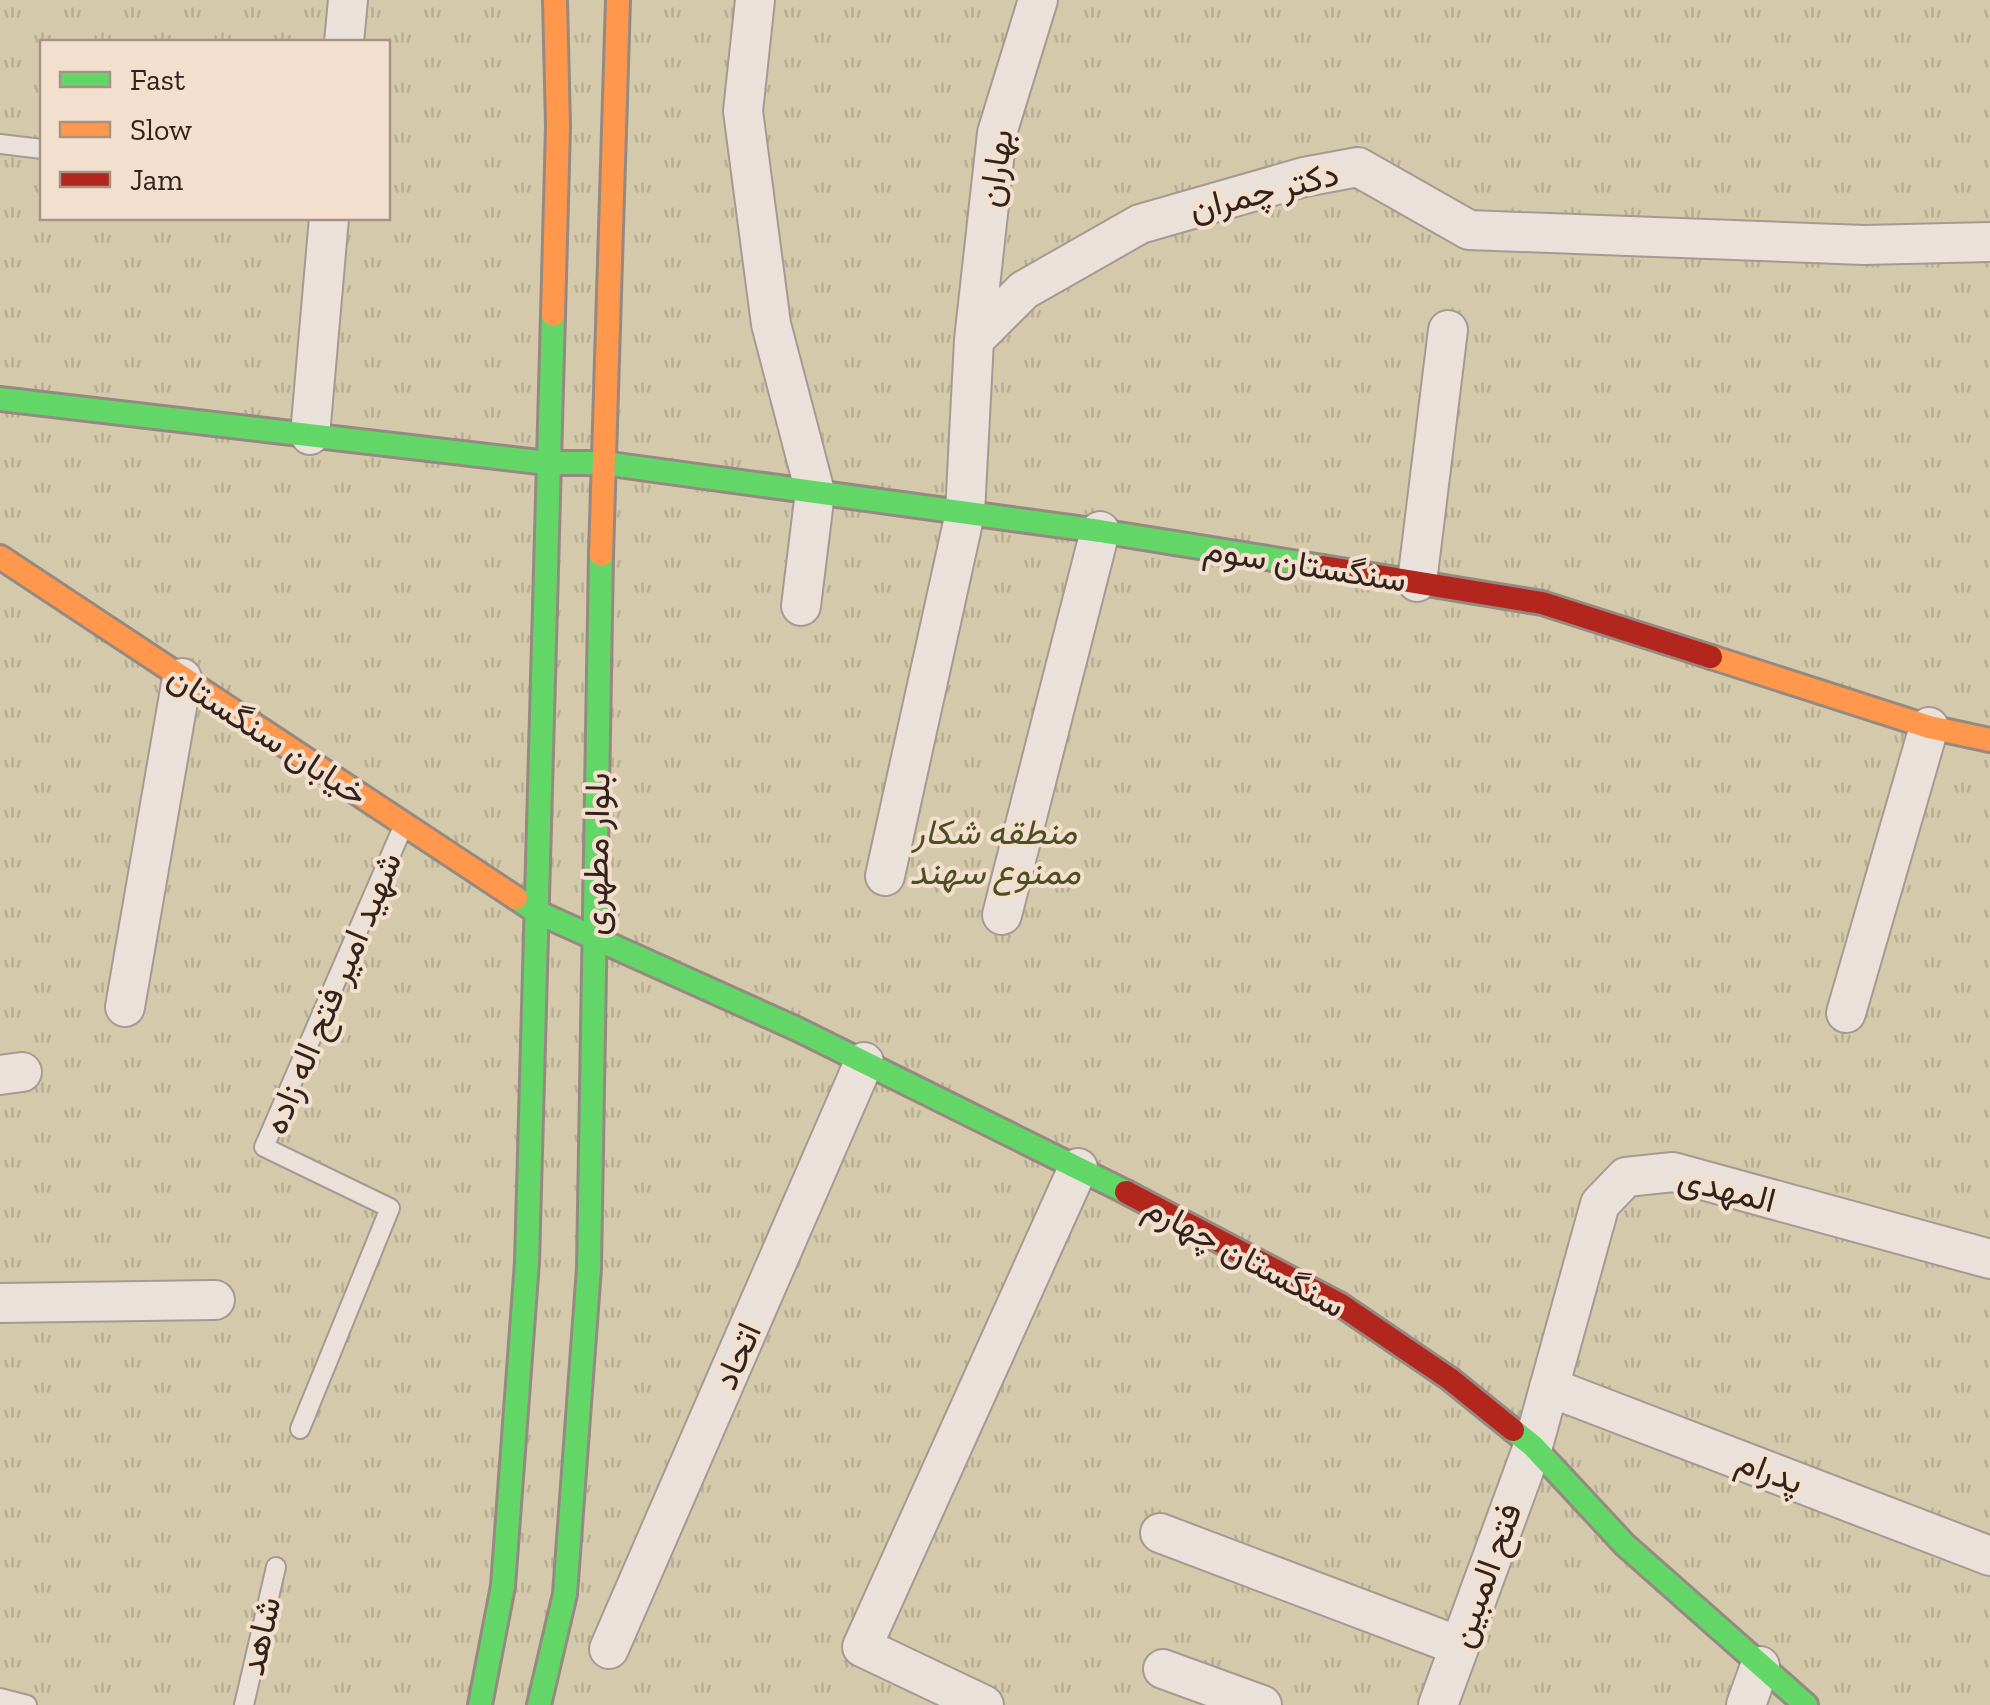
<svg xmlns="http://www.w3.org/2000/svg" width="1990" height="1705" viewBox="0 0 1990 1705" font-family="'Zilla Slab',Vazirmatn,serif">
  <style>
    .park { fill: url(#park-tufts); fill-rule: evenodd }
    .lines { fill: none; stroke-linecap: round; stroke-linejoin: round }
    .lane-casing { stroke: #a69992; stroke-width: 22 }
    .street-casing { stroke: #a69992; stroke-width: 42 }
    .fast-casing { stroke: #968982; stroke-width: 28 }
    .slow-casing { stroke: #968982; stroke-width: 28 }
    .jam-casing { stroke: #968982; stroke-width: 28 }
    .lane { stroke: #e9e1da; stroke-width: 18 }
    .street { stroke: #e9e1da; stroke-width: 38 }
    .fast { stroke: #63d668; stroke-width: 22 }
    .slow { stroke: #ff974d; stroke-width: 22 }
    .jam { stroke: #b3261e; stroke-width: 22 }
    .labels { text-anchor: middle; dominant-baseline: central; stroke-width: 8; stroke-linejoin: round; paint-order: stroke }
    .street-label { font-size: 35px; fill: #33211c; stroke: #f3dfcd }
    .park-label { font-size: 35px; font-style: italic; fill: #4e4e23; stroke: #f3dfcd }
  </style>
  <defs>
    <pattern id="park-tufts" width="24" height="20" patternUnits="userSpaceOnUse" patternTransform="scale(2.5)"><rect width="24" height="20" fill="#d4caab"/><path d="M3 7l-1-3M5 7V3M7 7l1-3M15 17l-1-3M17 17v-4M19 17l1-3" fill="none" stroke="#b6ad93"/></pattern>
  </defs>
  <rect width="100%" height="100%" fill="#e2d3c8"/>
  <path class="park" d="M 0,0 L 1990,0 L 1990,1705 L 0,1705 ZM 42,42 L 388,42 L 388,218 L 42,218 Z"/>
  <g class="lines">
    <g class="lane-casing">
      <path id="lane" d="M 0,144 L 42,149
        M 300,1429 L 390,1208 L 264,1147 L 402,829
        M 0,1698 L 27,1705
        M 244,1705 L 276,1567"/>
    </g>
    <g class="street-casing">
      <path id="street" d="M 755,0 L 743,111 L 771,324 L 815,492 L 801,606
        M 344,42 L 348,0
        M 974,340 L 997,133 L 1038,0
        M 310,435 L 329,218
        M 1417,582 L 1448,330
        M 885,876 L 965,513 L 974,340 L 1024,290 L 1140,224 L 1304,177 L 1358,167 L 1469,230 L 1864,245 L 1990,242
        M 1002,915 L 1100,531
        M 125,1007 L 182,678
        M 1846,1013 L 1929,727
        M 0,1075 L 22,1072
        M 0,1303 L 215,1300
        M 1549,1387 L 1990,1556
        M 1160,1533 L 1459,1646
        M 609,1649 L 864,1062
        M 1163,1669 L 1262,1705
        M 984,1705 L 862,1647 L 1078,1168
        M 1438,1705 L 1533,1446 L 1600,1204 L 1626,1177 L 1673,1172 L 1990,1259
        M 1746,1705 L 1760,1666"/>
    </g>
    <g class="fast-casing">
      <path id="fast" d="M 0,399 L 548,463 L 603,463 L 1100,531 L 1323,567
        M 516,898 L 537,912 L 797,1029 L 1126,1192
        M 1513,1430 L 1533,1446 L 1625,1545 L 1806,1705
        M 480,1705 L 503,1586 L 527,1262 L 553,315
        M 539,1705 L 565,1594 L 589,1268 L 601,555"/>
    </g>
    <g class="slow-casing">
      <path id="slow" d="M 553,315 L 558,126 L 555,0
        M 601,555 L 618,0
        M 0,557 L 516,898
        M 1711,657 L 1929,727 L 1990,740"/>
    </g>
    <g class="jam-casing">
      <path id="jam" d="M 1323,567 L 1542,603 L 1711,657
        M 1126,1192 L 1341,1305 L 1450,1379 L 1513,1430"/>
    </g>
    <use href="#lane" class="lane"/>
    <use href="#street" class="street"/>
    <use href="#fast" class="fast"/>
    <use href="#slow" class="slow"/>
    <use href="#jam" class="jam"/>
  </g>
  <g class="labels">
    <g class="street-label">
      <text transform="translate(995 168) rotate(-81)">بهاران</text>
      <text transform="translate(1264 191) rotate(-14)">دکتر چمران</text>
      <text transform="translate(1305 564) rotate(9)">سنگستان سوم</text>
      <text transform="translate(268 735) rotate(33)">خیابان سنگستان</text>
      <text transform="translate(596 854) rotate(-89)">بلوار مطهری</text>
      <text transform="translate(332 993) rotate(-67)">شهید امیر فتح اله زاده</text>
      <text transform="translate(1727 1189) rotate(14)">المهدی</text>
      <text transform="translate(1245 1256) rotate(28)">سنگستان چهارم</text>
      <text transform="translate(737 1356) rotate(-66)">اتحاد</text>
      <text transform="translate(1770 1471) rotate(21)">پدرام</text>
      <text transform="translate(1485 1575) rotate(-70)">فتح المبین</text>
      <text transform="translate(260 1636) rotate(-77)">شاهد</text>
    </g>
    <g class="park-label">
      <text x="995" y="832">منطقه شکار<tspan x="995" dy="40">ممنوع سهند</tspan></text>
    </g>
  </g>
  <rect x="40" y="40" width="350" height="180" fill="#f3dfcd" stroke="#a69386" stroke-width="2.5"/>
  <rect x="60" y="72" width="50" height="15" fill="#63d668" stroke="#a69386" stroke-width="2.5"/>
  <text x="130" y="90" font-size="30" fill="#33211c">Fast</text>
  <rect x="60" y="122" width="50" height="15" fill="#ff974d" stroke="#a69386" stroke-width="2.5"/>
  <text x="130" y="140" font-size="30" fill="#33211c">Slow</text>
  <rect x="60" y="172" width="50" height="15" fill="#b3261e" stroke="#a69386" stroke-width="2.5"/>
  <text x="130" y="190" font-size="30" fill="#33211c">Jam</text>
</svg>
